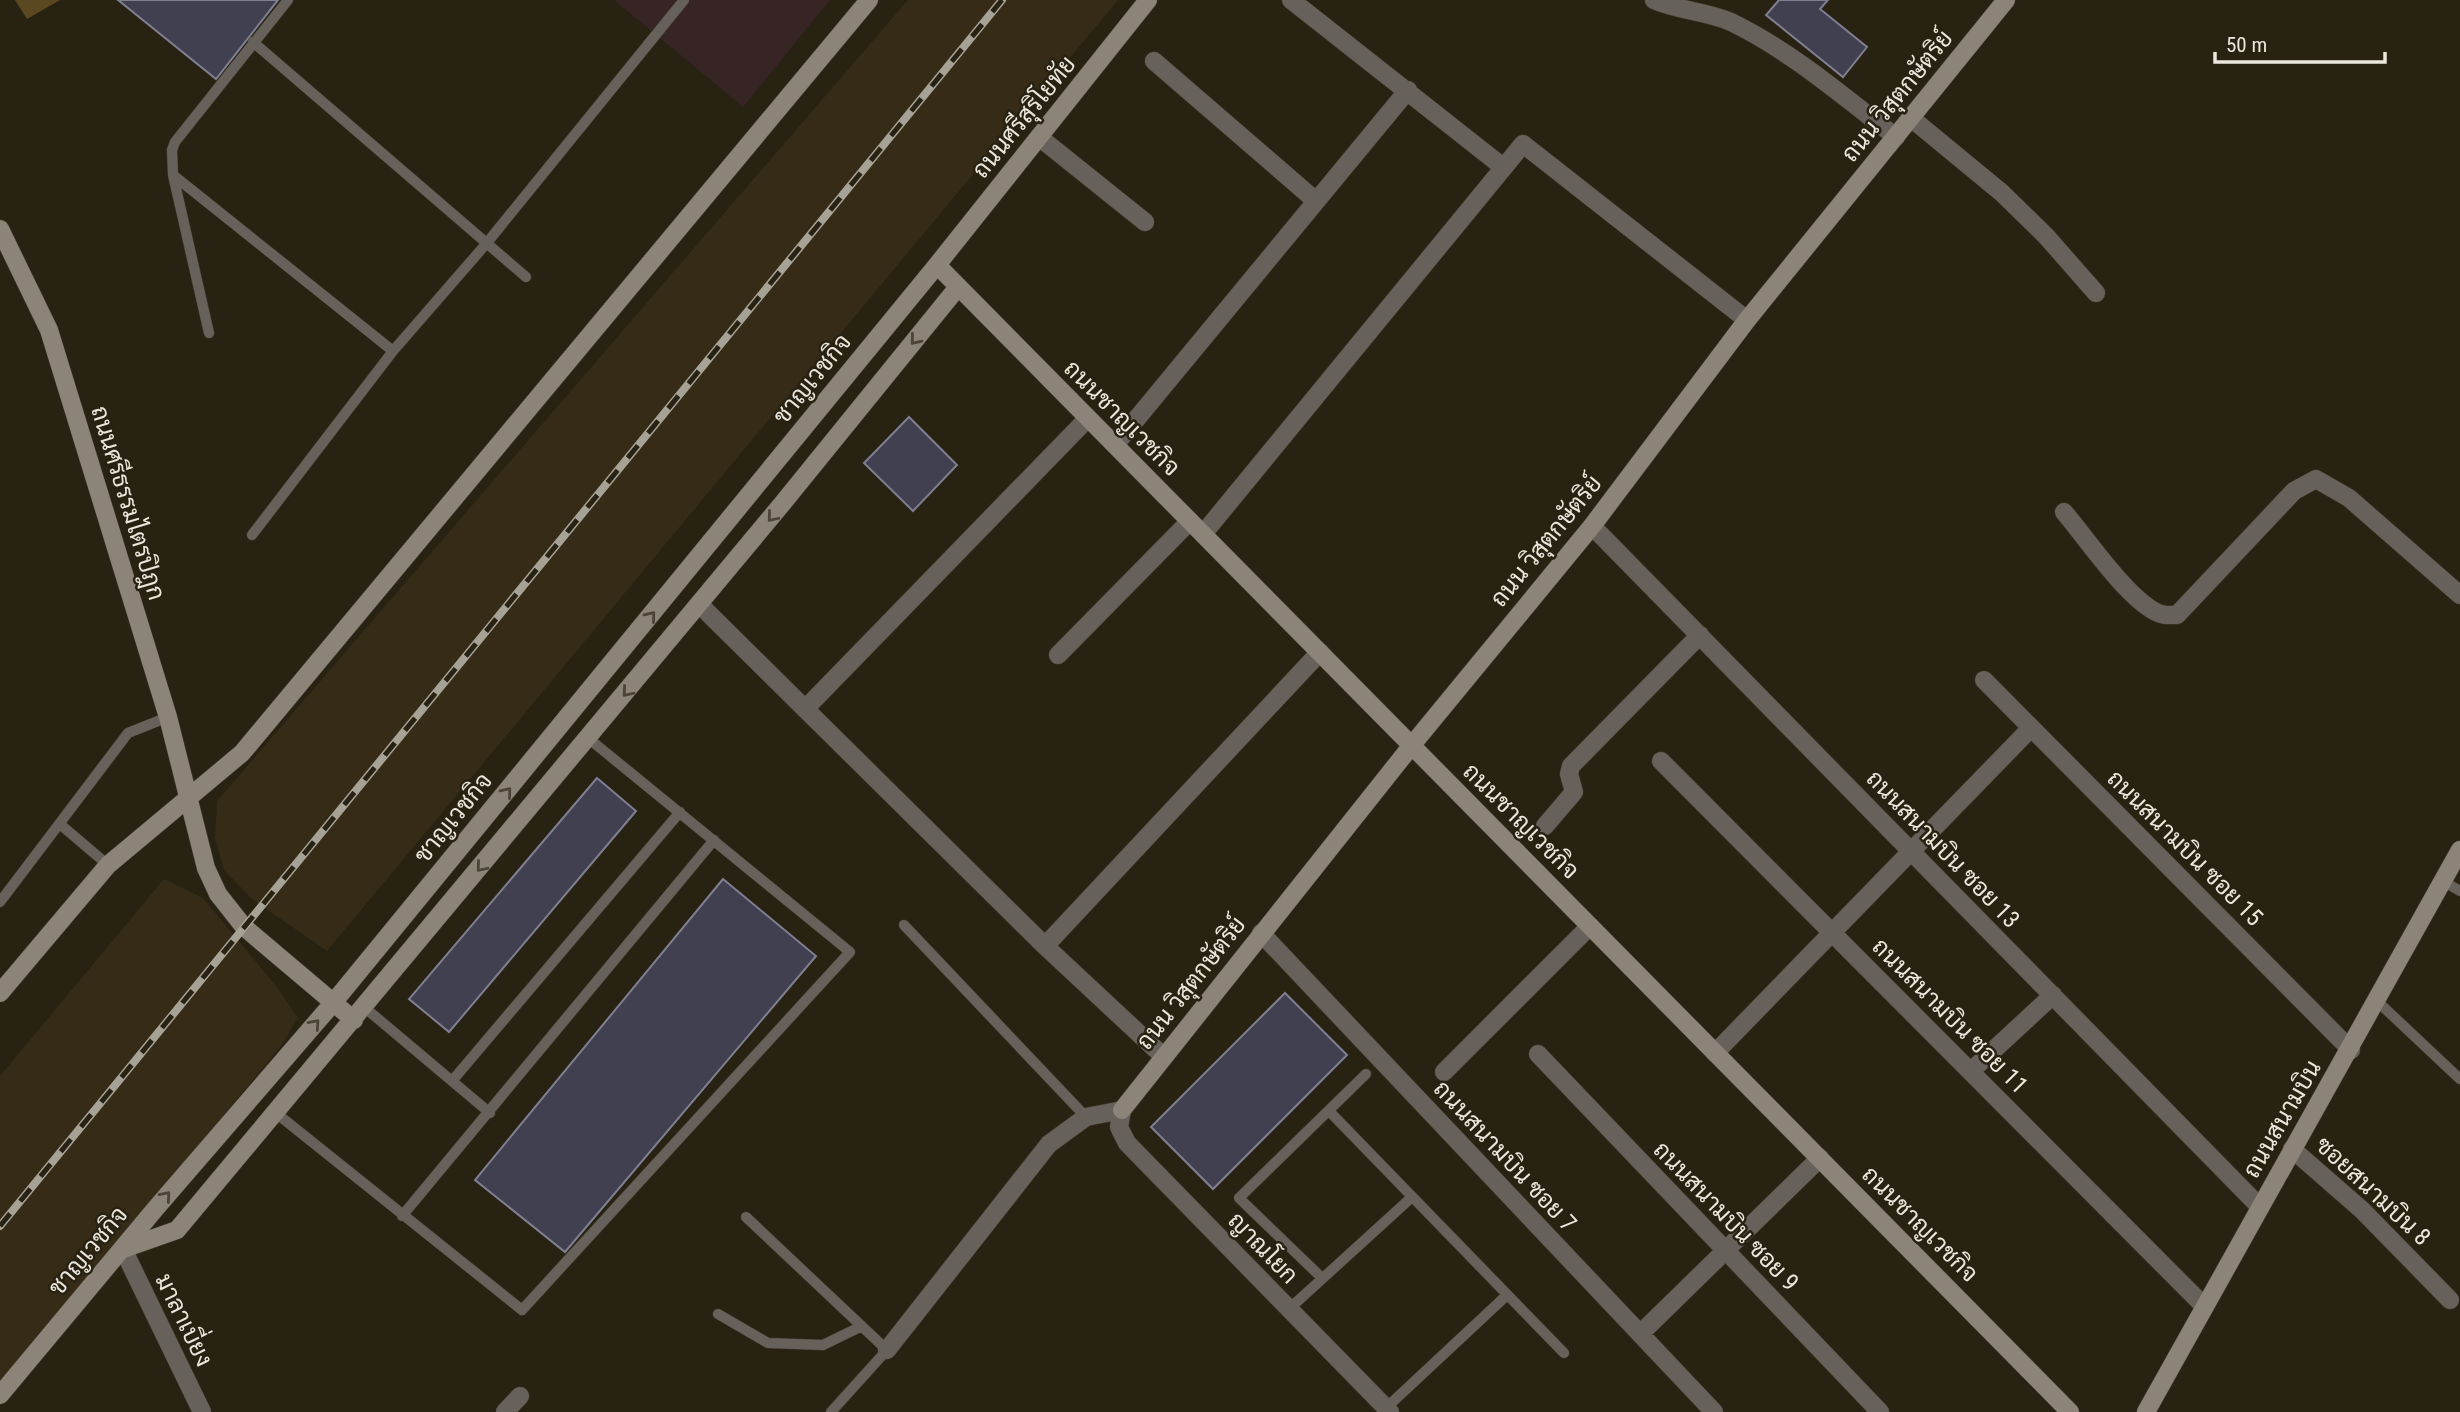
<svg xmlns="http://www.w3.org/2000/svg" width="2460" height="1412" viewBox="0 0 2460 1412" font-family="'Roboto Condensed',Sarabun,sans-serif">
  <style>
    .built { fill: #352b16 }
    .industrial { fill: #372424 }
    .green { fill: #5a4820 }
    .building { fill: #414050; stroke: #7f7f91; stroke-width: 2 }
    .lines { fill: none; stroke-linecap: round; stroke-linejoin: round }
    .lane-casing { stroke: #433e2f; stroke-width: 11 }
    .street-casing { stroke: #433e2f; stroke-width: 19 }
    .secondary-casing { stroke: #433e2f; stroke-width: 19 }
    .lane { stroke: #66615a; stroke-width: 10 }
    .street { stroke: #66615a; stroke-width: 18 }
    .secondary { stroke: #8c8479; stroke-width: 18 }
    .rail-casing { stroke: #a6a296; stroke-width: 8 }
    .rail { stroke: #282213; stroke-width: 5; stroke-dasharray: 16; stroke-linecap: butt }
    .oneway { stroke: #4b4437 }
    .labels { text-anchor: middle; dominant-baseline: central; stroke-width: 5; stroke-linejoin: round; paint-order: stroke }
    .street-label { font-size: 24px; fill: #ebe7dd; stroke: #282213 }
  </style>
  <rect width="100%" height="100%" fill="#282213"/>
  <path class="built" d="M 908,0 L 1118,0 L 327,951 L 252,899 L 224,870 L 215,838 L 217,801 Z
    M 164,879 L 203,898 L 277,987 L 298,1018 L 281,1046 L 0,1385 L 0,1076 Z"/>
  <path class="industrial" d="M 614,0 L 830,0 L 743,107 Z"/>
  <path class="green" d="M 15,0 L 60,0 L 27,19 Z"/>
  <path class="building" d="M 118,0 L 278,0 L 216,79 Z
    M 1779,0 L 1828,0 L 1820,9 L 1867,47 L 1843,77 L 1766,15 Z
    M 909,417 L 957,465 L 913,511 L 864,463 Z
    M 597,778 L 636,811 L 449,1032 L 409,999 Z
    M 723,879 L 816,956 L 565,1252 L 475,1180 Z
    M 1285,993 L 1347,1055 L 1213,1189 L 1151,1127 Z"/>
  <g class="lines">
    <g class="lane-casing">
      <path id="lane" d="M 288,0 L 175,142 L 172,150 L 173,175 L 393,351
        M 253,42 L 526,277
        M 173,175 L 209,333
        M 252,535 L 393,351 L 486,244 L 684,0
        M 61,825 L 108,865
        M 2443,881 L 2460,891
        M 0,902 L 128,733 L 168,717
        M 904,925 L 1086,1117
        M 2377,1001 L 2460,1079
        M 364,1007 L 490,1113
        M 452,1081 L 680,812
        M 1329,1111 L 1564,1353
        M 276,1113 L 522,1310 L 850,952 L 588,738
        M 402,1216 L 714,840
        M 746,1217 L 887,1350 L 831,1412
        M 1322,1278 L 1239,1198 L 1366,1074
        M 1289,1309 L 1412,1197
        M 718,1314 L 768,1343 L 823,1345 L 862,1326
        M 1386,1408 L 1507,1295"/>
    </g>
    <g class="street-casing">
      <path id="street" d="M 1291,0 L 1503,167
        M 1654,0 C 1679,11 1706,11 1731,22 C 1791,51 1844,97 1896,137
        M 1154,61 L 1316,201
        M 1911,118 L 2002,193 L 2046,236 L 2096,293
        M 1039,137 L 1145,222
        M 1115,445 L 1408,90
        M 2064,512 C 2087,539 2126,597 2156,612 C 2163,616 2169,615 2177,615 L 2294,491 L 2316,479 L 2349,498 L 2460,595
        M 1592,526 L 2259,1206
        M 1203,534 L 1523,144 L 1747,320
        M 699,604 L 1045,946 L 1163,1056
        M 1058,655 L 1190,521
        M 1984,680 L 2351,1050
        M 805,709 L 1088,418
        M 1661,761 L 2204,1306
        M 1545,826 L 1574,792 L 1569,774 L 1571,766 L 1700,635
        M 1261,933 L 1714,1412
        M 1045,946 L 1320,652
        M 1715,1053 L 2031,728
        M 1538,1054 L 1880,1412
        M 1971,1071 L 2053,995
        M 1444,1072 L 1590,926
        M 2292,1149 L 2362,1210 L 2450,1300
        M 123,1249 L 202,1412
        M 1640,1334 L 1820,1158
        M 887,1350 L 1049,1144 L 1086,1117 L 1122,1110 L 1119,1127 L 1127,1143 L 1390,1412
        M 505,1412 L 520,1396"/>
    </g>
    <g class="secondary-casing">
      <path id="secondary" d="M 0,229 L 49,330 L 168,717 L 206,868 L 218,894 L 244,927 L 354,1020
        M 937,265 L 2070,1412
        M 0,993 L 108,865 L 242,753 L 869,0
        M 1122,1110 L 1412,745 L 1592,526 L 1747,320 L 2006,0
        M 123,1249 L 177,1230 L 782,504 L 958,287
        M 0,1395 L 156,1208 L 333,1003 L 937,265 L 1148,0
        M 2146,1412 L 2460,850"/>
    </g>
    <use href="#lane" class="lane"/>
    <use href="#street" class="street"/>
    <use href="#secondary" class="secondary"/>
    <g class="rail-casing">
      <path id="rail" d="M 0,1226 L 1002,0"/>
    </g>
    <use href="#rail" class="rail"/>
  </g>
  <defs><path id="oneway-chevron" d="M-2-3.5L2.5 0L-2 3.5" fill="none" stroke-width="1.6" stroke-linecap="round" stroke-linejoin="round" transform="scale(1.75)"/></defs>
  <g class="oneway">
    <use href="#oneway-chevron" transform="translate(915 340) rotate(129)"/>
    <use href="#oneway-chevron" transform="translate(772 517) rotate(130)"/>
    <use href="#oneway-chevron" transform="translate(651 616) rotate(-51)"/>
    <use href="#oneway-chevron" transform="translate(627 692) rotate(130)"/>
    <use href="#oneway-chevron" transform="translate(507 792) rotate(-51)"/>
    <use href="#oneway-chevron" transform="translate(481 867) rotate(130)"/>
    <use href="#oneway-chevron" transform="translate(315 1024) rotate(-49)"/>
    <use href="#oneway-chevron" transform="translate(166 1196) rotate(-49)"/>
  </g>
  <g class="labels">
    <g class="street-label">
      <text transform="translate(1897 96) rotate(-51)">ถนน วิสุตกษัตริย์</text>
      <text transform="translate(1024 117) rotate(-51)">ถนนศรีสุริโยทัย</text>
      <text transform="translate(812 379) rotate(-51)">ชาญเวชกิจ</text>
      <text transform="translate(1122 418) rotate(45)">ถนนชาญเวชกิจ</text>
      <text transform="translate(128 503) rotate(73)">ถนนศรีธรรมไตรปิฎก</text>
      <text transform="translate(1546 541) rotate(-51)">ถนน วิสุตกษัตริย์</text>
      <text transform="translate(453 818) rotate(-51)">ชาญเวชกิจ</text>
      <text transform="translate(1521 821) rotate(45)">ถนนชาญเวชกิจ</text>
      <text transform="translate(2185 848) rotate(45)">ถนนสนามบิน ซอย 15</text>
      <text transform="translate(1943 849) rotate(46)">ถนนสนามบิน ซอย 13</text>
      <text transform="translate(1191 983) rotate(-52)">ถนน วิสุตกษัตริย์</text>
      <text transform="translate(1950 1016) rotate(45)">ถนนสนามบิน ซอย 11</text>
      <text transform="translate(2282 1119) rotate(-60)">ถนนสนามบิน</text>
      <text transform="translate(1505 1156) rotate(47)">ถนนสนามบิน ซอย 7</text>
      <text transform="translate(2373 1191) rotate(43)">ซอยสนามบิน 8</text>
      <text transform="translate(1726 1216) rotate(46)">ถนนสนามบิน ซอย 9</text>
      <text transform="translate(1920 1224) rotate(45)">ถนนชาญเวชกิจ</text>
      <text transform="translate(1263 1248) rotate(46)">ญาณโยก</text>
      <text transform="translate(88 1251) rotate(-50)">ชาญเวชกิจ</text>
      <text transform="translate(184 1320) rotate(64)">มาลาเบี่ยง</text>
    </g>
  </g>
  <path d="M2215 52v10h170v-10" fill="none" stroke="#ebe7dd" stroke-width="3.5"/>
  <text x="2226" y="52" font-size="21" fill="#ebe7dd" stroke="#282213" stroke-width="5" paint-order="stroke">50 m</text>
</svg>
